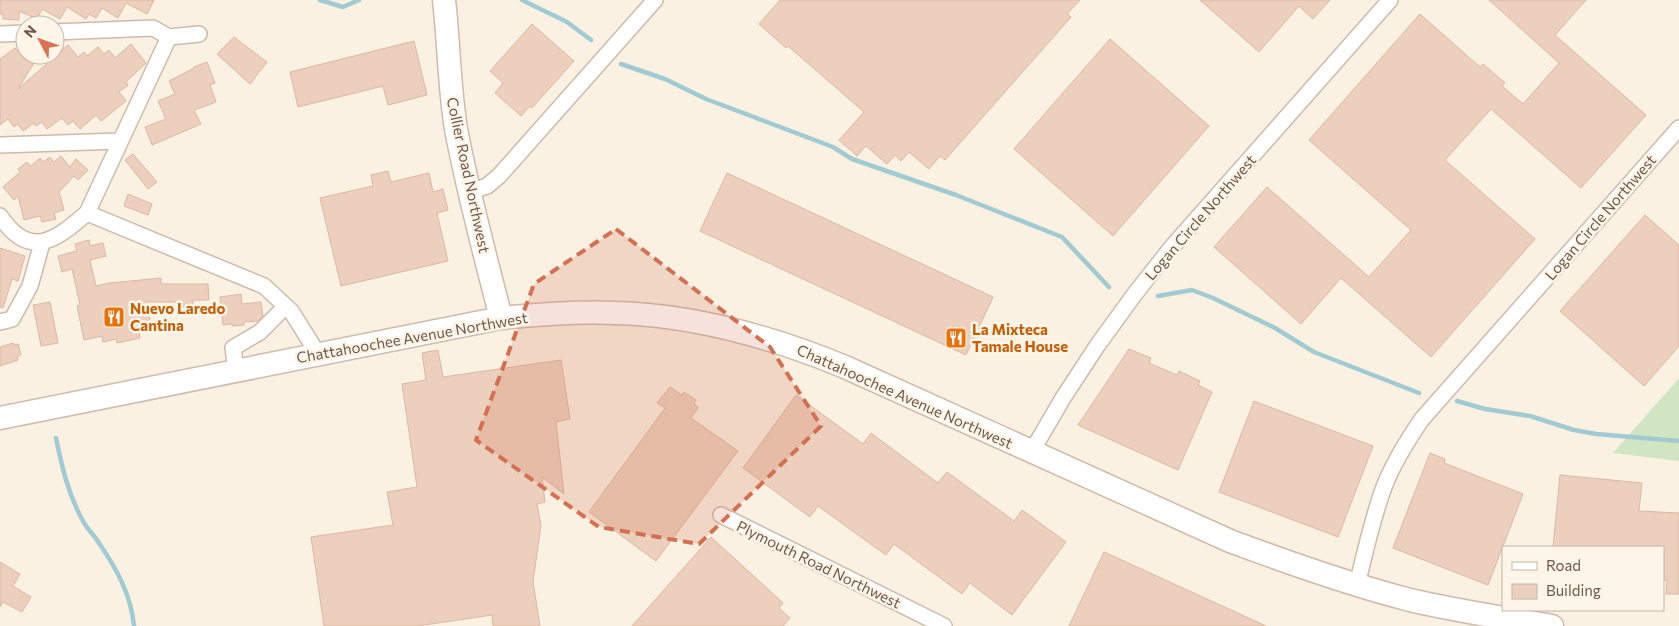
<svg xmlns="http://www.w3.org/2000/svg" width="1679" height="626" viewBox="0 0 1679 626" font-family="Commissioner,sans-serif">
  <style>
    .green { fill: #d1e5c3 }
    .lines { fill: none; stroke-linecap: round; stroke-linejoin: round }
    .stream { stroke: #a1cad2; stroke-width: 4.5 }
    .building { fill: #ecd0bd; stroke: #ddb79f }
    .street-casing { stroke: #ccbbad; stroke-width: 18 }
    .secondary-casing { stroke: #cebbab; stroke-width: 25 }
    .street { stroke: #fff; stroke-width: 15 }
    .secondary { stroke: #fff; stroke-width: 22 }
    .marked { fill: #d47052; fill-opacity: 0.2; stroke: #d47052; stroke-width: 4; stroke-dasharray: 10 6; stroke-linejoin: round }
    .labels { text-anchor: middle; dominant-baseline: central; stroke-width: 5; stroke-linejoin: round; paint-order: stroke }
    .street-label { font-size: 15px; fill: #6f584b; stroke: #fdf5e8 }
    .food-label { font-size: 15px; font-weight: bold; fill: #c56008; stroke: #fdf5e8; text-anchor: start }
  </style>
  <rect width="100%" height="100%" fill="#faf1e3"/>
  <path class="green" d="M 1679,378 L 1679,461 L 1613,453 Z"/>
  <g class="lines">
    <path class="stream" d="M 320,0 L 343,7 L 359,0
      M 522,0 L 567,22 L 591,40
      M 621,64 L 665,79 L 706,99 L 833,147 L 852,159 L 956,195 L 1062,237 L 1109,287
      M 1158,296 L 1192,290 L 1213,298 L 1275,328 L 1314,352 L 1419,393
      M 1457,401 L 1485,409 L 1530,416 L 1574,430 L 1596,434 L 1679,441
      M 56,438 C 62,467 68,494 83,521 C 87,529 94,535 99,543 C 116,568 131,594 134,626"/>
  </g>
  <path class="building" d="M 0,0 L 154,0 L 147,14 L 126,3 L 118,18 L 102,8 L 96,18 L 89,14 L 86,19 L 67,7 L 60,19 L 42,9 L 37,19 L 19,11 L 19,20 L 3,19 L 3,14 L 0,14 Z
    M 780,0 L 1080,0 L 1067,14 L 1071,17 L 945,160 L 940,156 L 929,169 L 909,152 L 901,161 L 895,155 L 887,164 L 866,146 L 857,156 L 839,140 L 864,112 L 788,46 L 786,48 L 759,24 Z
    M 1200,0 L 1330,0 L 1313,19 L 1299,6 L 1259,52 Z
    M 1489,0 L 1586,0 L 1555,35 L 1646,115 L 1581,188 L 1491,109 L 1445,160 L 1535,239 L 1431,357 L 1341,278 L 1301,324 L 1214,247 L 1267,187 L 1369,277 L 1411,230 L 1309,140 L 1420,14 L 1480,67 L 1483,64 L 1505,83 L 1502,86 L 1523,104 L 1559,63 Z
    M 532,24 L 574,61 L 532,108 L 530,106 L 521,116 L 495,93 L 503,83 L 490,71 Z
    M 234,37 L 267,62 L 250,84 L 217,54 Z
    M 1110,39 L 1209,126 L 1113,236 L 1014,149 Z
    M 414,41 L 427,95 L 388,105 L 383,86 L 298,107 L 290,72 Z
    M 131,44 L 146,63 L 126,82 L 128,85 L 119,92 L 126,101 L 101,121 L 96,115 L 80,129 L 73,121 L 68,125 L 62,118 L 47,129 L 42,122 L 36,126 L 34,123 L 23,131 L 18,124 L 14,127 L 8,119 L 0,125 L 0,59 L 15,48 L 19,52 L 22,49 L 25,55 L 39,55 L 18,89 L 68,45 L 78,57 L 84,52 L 87,56 L 98,47 L 104,54 L 109,50 L 115,58 Z
    M 207,62 L 215,83 L 210,85 L 216,102 L 194,110 L 201,124 L 152,145 L 145,127 L 166,119 L 158,101 L 175,94 L 169,81 L 194,68 L 194,67 Z
    M 133,154 L 157,182 L 148,189 L 125,160 Z
    M 61,156 L 70,167 L 76,159 L 88,170 L 78,180 L 74,176 L 59,192 L 64,210 L 54,213 L 56,219 L 42,222 L 40,216 L 24,220 L 18,196 L 14,200 L 3,187 L 20,172 L 18,169 L 27,162 L 31,166 L 40,158 L 43,162 L 50,157 L 54,162 Z
    M 388,171 L 391,182 L 429,173 L 433,192 L 443,189 L 448,210 L 437,213 L 448,261 L 341,286 L 320,198 L 373,186 L 371,175 Z
    M 727,173 L 993,297 L 966,355 L 700,231 Z
    M 128,194 L 152,204 L 148,215 L 124,206 Z
    M 1645,215 L 1679,245 L 1679,346 L 1644,386 L 1560,311 Z
    M 89,240 L 90,246 L 103,243 L 106,256 L 90,260 L 96,286 L 110,283 L 161,278 L 161,284 L 208,284 L 209,300 L 193,300 L 193,307 L 178,307 L 178,302 L 146,302 L 152,330 L 139,333 L 140,338 L 117,343 L 116,339 L 103,342 L 102,336 L 84,340 L 77,306 L 80,305 L 72,269 L 62,272 L 58,256 L 77,251 L 75,244 Z
    M 0,248 L 25,256 L 18,281 L 12,279 L 3,308 L 0,307 Z
    M 241,294 L 242,304 L 261,302 L 263,316 L 258,321 L 244,322 L 244,325 L 232,326 L 232,324 L 223,325 L 220,297 Z
    M 50,302 L 58,343 L 41,346 L 33,305 Z
    M 13,343 L 14,345 L 18,344 L 21,355 L 17,357 L 18,360 L 0,366 L 0,347 Z
    M 1129,349 L 1151,358 L 1149,363 L 1177,375 L 1179,371 L 1200,381 L 1198,385 L 1212,392 L 1178,470 L 1078,425 Z
    M 438,350 L 443,377 L 561,360 L 570,419 L 556,422 L 564,494 L 542,477 L 545,502 L 537,504 L 541,525 L 533,582 L 540,626 L 493,626 L 492,615 L 418,626 L 324,626 L 311,537 L 393,525 L 387,492 L 417,487 L 402,384 L 426,380 L 422,353 Z
    M 670,387 L 682,395 L 684,392 L 696,400 L 694,403 L 698,408 L 691,418 L 738,451 L 656,561 L 589,512 L 665,408 L 657,403 Z
    M 796,395 L 863,444 L 871,433 L 938,483 L 947,472 L 1014,521 L 1022,510 L 1066,542 L 1012,615 L 970,583 L 962,594 L 894,544 L 886,555 L 818,506 L 810,517 L 743,468 Z
    M 1254,401 L 1373,446 L 1338,537 L 1219,492 Z
    M 1430,453 L 1445,459 L 1444,463 L 1523,494 L 1488,585 L 1393,548 Z
    M 1560,475 L 1642,483 L 1639,511 L 1679,513 L 1679,594 L 1666,594 L 1667,580 L 1663,580 L 1663,547 L 1553,547 Z
    M 711,537 L 783,603 L 779,608 L 790,618 L 783,626 L 632,626 Z
    M 1104,552 L 1266,626 L 1069,626 Z
    M 0,562 L 20,574 L 13,586 L 31,597 L 22,612 L 3,602 L 0,607 Z"/>
  <g class="lines">
    <g class="street-casing">
      <path id="street" d="M 55,32 L 153,28 L 169,37
        M 0,34 L 25,33
        M 0,145 L 120,141
        M 469,192 L 487,186 L 499,176 L 655,0
        M 87,213 L 264,286 L 291,311 L 318,354
        M 0,216 C 29,260 55,241 87,213 L 169,37 L 199,34
        M 0,322 L 12,319 L 30,286 L 42,243
        M 236,371 L 233,348 L 260,332 L 286,306
        M 1032,451 L 1063,398 L 1097,346 L 1134,295 L 1171,248 L 1390,0
        M 721,515 L 944,626
        M 1357,585 C 1365,553 1372,519 1384,487 C 1393,463 1407,441 1422,419 L 1679,128"/>
    </g>
    <g class="secondary-casing">
      <path id="secondary" d="M 444,0 C 449,43 449,86 456,129 C 468,193 485,255 501,318
        M 0,418 L 501,318 C 540,314 577,311 616,313 C 694,315 772,337 845,367 L 1230,541 C 1289,563 1348,584 1410,600 C 1457,611 1504,618 1552,626"/>
    </g>
    <use href="#street" class="street"/>
    <use href="#secondary" class="secondary"/>
  </g>
  <path class="marked" d="M 616,229 L 770,347 L 821,426 L 699,544 L 599,527 L 476,440 L 534,284 Z"/>
  <defs>
    <g id="restaurant-square" transform="scale(1.125)"><rect x="-9" y="-9" width="18" height="18" rx="4" fill="#e8710a" stroke="#fdf5e8"/><path d="M-5-6h1v4h1v-4h1v4h1v-4h1v5L-1.5 .5V6h-2V.5L-5-1ZM5-6V6H3V1.5H1.5Q1.5-4 5-6Z" fill="#fff"/></g>
  </defs>
  <g fill-rule="evenodd">
    <use href="#restaurant-square" x="114" y="317"/>
    <use href="#restaurant-square" x="956" y="338"/>
  </g>
  <g class="labels">
    <g class="street-label">
      <text transform="translate(469 175) rotate(78)">Collier Road Northwest</text>
      <text transform="translate(1200 217) rotate(-49)">Logan Circle Northwest</text>
      <text transform="translate(1600 217) rotate(-49)">Logan Circle Northwest</text>
      <text transform="translate(412 337) rotate(-10)">Chattahoochee Avenue Northwest</text>
      <text transform="translate(905 396) rotate(24)">Chattahoochee Avenue Northwest</text>
      <text transform="translate(819 564) rotate(26)">Plymouth Road Northwest</text>
    </g>
    <g class="food-label">
      <text x="130" y="308">Nuevo Laredo<tspan x="130" dy="17">Cantina</tspan></text>
      <text x="972" y="329">La Mixteca<tspan x="972" dy="17">Tamale House</tspan></text>
    </g>
  </g>
  <rect x="1502" y="546" width="162" height="65" fill="#fdf5e8" stroke="#c4b6a9"/>
  <rect x="1512" y="562" width="25" height="8" fill="#ffffff" stroke="#c4b6a9"/>
  <text x="1546" y="571" font-size="15" fill="#6f584b">Road</text>
  <rect x="1512" y="584" width="25" height="15" fill="#ecd0bd" stroke="#c4b6a9"/>
  <text x="1546" y="596" font-size="15" fill="#6f584b">Building</text>
  <g transform="translate(40 40) rotate(311)"><circle r="24" fill="#fdf5e8" stroke="#c4b6a9"/>
  <path d="M0-4L9 19L0 12L-9 19Z" fill="#d97152"/>
  <text y="-8" font-size="14" font-weight="bold" text-anchor="middle" fill="#6f584b">N</text>
  </g>
</svg>
